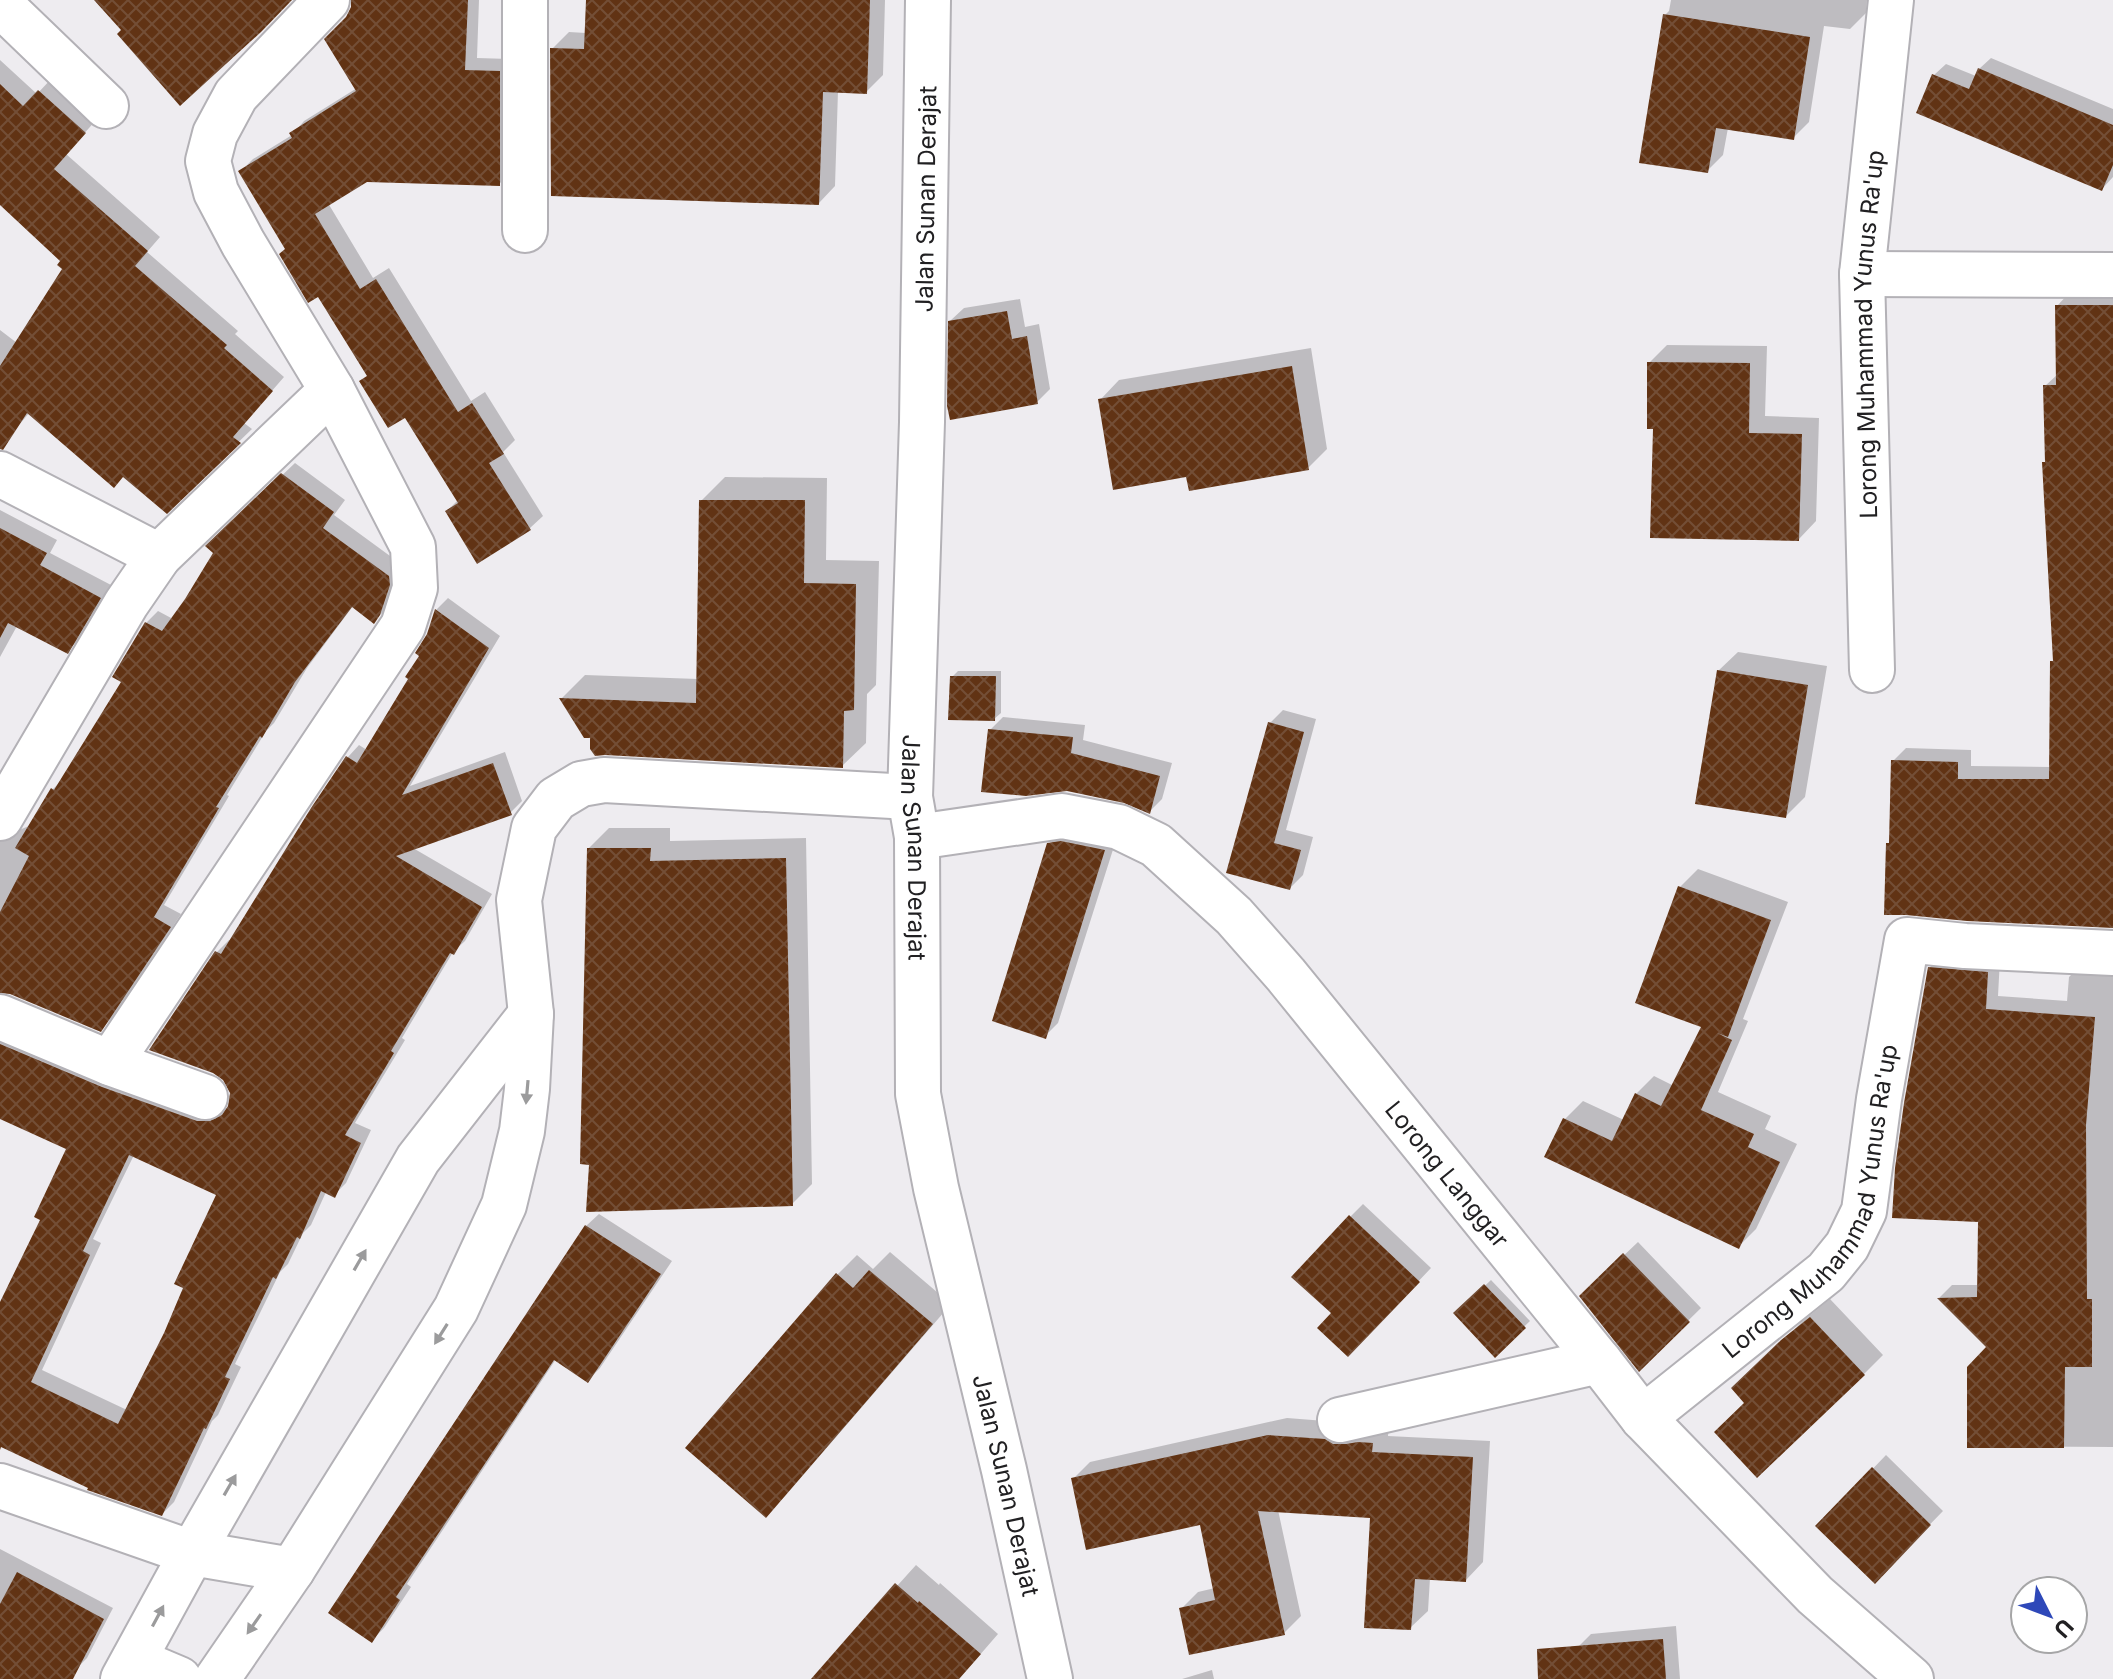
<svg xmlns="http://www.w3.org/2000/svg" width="2113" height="1679" viewBox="0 0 2113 1679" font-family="Inter,sans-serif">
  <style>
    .shadow { fill: #0003; fill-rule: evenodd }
    .building { fill: url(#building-cross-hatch); fill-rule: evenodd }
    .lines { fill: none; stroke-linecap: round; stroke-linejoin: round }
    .minor-casing { stroke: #b3b1b6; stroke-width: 48 }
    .minor { stroke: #fff; stroke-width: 44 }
    .oneway { fill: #9b9b9c }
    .labels { text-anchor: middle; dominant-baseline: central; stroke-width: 8; stroke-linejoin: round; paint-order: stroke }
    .street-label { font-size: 24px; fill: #212022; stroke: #fff }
  </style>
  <defs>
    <pattern id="building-cross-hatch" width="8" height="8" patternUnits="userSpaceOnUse" patternTransform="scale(2)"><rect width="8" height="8" fill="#613314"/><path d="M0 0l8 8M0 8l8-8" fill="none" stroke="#734e36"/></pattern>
  </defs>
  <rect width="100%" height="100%" fill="#eeecf0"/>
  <path class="shadow" d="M 403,0 L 479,0 L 477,58 L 512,59 L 512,172 L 499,184 L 367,180 L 328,203 L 373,278 L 389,268 L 471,401 L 485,392 L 515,440 L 503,452 L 543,516 L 530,528 L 478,561 L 447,511 L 458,500 L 406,415 L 361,382 L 368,375 L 240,172 L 253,159 L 292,135 L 304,121 L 357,88 Z
    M 588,0 L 885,0 L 883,75 L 866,92 L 838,91 L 835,186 L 819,203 L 552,49 L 569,32 L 586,33 Z
    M 1671,0 L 1867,0 L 1866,13 L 1850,29 L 1824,26 L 1809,122 L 1793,138 L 1728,128 L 1723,155 L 1707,171 L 1665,15 L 1669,11 Z
    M 1991,58 L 2113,109 L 2113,177 L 2102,189 L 1934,75 L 1946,64 L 1976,76 L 1979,69 Z
    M 0,60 L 37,94 L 52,78 L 97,119 L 66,154 L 160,237 L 147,252 L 238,331 L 235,334 L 284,377 L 244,423 L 252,429 L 167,511 L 124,475 L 30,412 L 13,432 L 0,424 L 0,330 L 17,343 L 65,269 L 63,261 L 0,203 Z
    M 2070,292 L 2113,292 L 2113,926 L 1888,844 L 1891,840 L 1893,761 L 1906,748 L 1971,750 L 1971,766 L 2051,767 L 2052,662 L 2055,658 L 2044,463 L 2047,460 L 2045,386 L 2058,374 L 2057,306 Z
    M 1020,299 L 1025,327 L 1039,324 L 1050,389 L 1037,402 L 950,321 L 964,308 Z
    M 1667,345 L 1767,346 L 1765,416 L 1819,418 L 1816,521 L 1799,539 L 1655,427 L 1649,363 Z
    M 1311,348 L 1327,449 L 1308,468 L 1188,475 L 1100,400 L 1119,380 Z
    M 295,463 L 345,500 L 334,515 L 401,564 L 386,609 L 374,621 L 353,606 L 307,668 L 274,723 L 266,731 L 227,795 L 229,796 L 164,905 L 181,914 L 112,1018 L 100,1030 L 10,992 L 0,991 L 0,828 L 14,832 L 29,826 L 53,789 L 63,779 L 124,681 L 146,623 L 158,611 L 173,619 L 216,553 L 208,546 Z
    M 725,477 L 827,478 L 826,560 L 879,561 L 876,685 L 867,694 L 866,743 L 842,766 L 593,736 L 562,698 L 585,675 L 698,679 L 701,501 Z
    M 0,510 L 57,540 L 50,553 L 111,585 L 79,640 L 67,651 L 17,626 L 0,657 Z
    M 448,598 L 500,636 L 410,786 L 505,752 L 522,801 L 510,813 L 413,848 L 492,894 L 465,941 L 453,952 L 402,1038 L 405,1040 L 355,1123 L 371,1130 L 346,1183 L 334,1195 L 326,1192 L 311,1225 L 303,1233 L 288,1264 L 280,1272 L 235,1364 L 241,1367 L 218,1415 L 212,1421 L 174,1502 L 162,1514 L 0,1444 L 0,1307 L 43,1219 L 69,1148 L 0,1098 L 0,1027 L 209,1109 L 222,1110 L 230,1107 L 232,1093 L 217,952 L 229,940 L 231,941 L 348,757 L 359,745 L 367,750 L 411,678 L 421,655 L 436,610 ZM 134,1155 L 219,1194 L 186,1288 L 132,1402 L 127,1410 L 42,1370 L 101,1243 L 93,1239 Z
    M 1738,652 L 1827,666 L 1805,797 L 1786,816 L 1718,671 Z
    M 958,671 L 1001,671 L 1001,713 L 994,719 L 952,677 Z
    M 1283,710 L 1316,719 L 1286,830 L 1313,837 L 1303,875 L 1290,888 L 1229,872 L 1270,723 Z
    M 1003,717 L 1085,725 L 1083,740 L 1172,763 L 1162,799 L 1149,812 L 990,730 Z
    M 609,828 L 670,828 L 670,841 L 806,838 L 812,1184 L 792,1204 L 589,848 Z
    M 1062,831 L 1117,837 L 1058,1023 L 1045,1036 L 1049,844 Z
    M 1698,869 L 1788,902 L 1743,1019 L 1748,1021 L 1718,1092 L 1771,1116 L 1765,1129 L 1797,1144 L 1756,1229 L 1738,1247 L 1547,1156 L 1565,1119 L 1583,1101 L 1624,1120 L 1636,1094 L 1654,1076 L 1674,1086 L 1704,1026 L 1680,887 Z
    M 1943,955 L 2000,959 L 1998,996 L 2067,1001 L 2069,977 L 2083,963 L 2113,965 L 2113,1447 L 1969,1446 L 1989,1347 L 1939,1298 L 1952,1285 L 1979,1285 L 1980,1220 L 1929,968 Z
    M 1363,1204 L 1431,1268 L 1361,1342 L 1334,1313 L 1351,1216 Z
    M 599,1214 L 672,1261 L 600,1368 L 588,1380 L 556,1359 L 407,1584 L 411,1587 L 384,1628 L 372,1640 L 586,1226 Z
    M 1638,1242 L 1701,1308 L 1639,1369 L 1581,1296 Z
    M 890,1252 L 951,1304 L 785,1496 L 766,1515 L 688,1448 L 838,1274 L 857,1255 L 873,1269 Z
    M 1491,1280 L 1530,1321 L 1495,1355 L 1456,1313 Z
    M 1830,1299 L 1883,1355 L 1864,1374 L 1747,1403 L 1733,1388 L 1803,1321 Z
    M 1287,1418 L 1389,1426 L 1388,1436 L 1490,1441 L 1483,1562 L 1466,1580 L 1430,1578 L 1428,1611 L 1410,1628 L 1372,1516 L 1278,1510 L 1301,1616 L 1284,1633 L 1181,1609 L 1198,1592 L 1215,1588 L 1202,1523 L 1073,1479 L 1090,1462 Z
    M 1886,1455 L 1943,1511 L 1875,1581 L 1818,1526 Z
    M 0,1549 L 113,1608 L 87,1658 L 80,1665 L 72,1679 L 0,1679 Z
    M 916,1565 L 939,1585 L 940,1583 L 998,1634 L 959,1679 L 813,1679 Z
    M 1676,1626 L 1680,1679 L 1581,1679 L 1578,1647 L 1591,1634 Z
    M 1212,1670 L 1214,1679 L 1182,1679 Z"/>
  <path class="building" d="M 94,0 L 292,0 L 261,32 L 180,106 L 117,34 L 121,30 Z
    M 351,0 L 468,0 L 465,70 L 500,71 L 500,186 L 367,182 L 315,214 L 360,289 L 376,279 L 458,412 L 472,403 L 504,454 L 489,463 L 531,530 L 477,564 L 445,511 L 458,503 L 405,418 L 388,428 L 359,381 L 367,376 L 318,297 L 308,303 L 279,254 L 285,249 L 238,171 L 292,138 L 289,133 L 356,91 L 324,39 L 346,17 L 351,7 Z
    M 586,0 L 870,0 L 867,94 L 823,92 L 819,205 L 551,196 L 550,48 L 584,49 Z
    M 1663,14 L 1810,37 L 1794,140 L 1716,128 L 1708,173 L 1639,163 Z
    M 1978,68 L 2113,125 L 2113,165 L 2102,191 L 1916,113 L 1932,74 L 1969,89 Z
    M 0,84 L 23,106 L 38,90 L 86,133 L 54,169 L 148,251 L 135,266 L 227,345 L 224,348 L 273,391 L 233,437 L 241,443 L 167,514 L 123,477 L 114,488 L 27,413 L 3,450 L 0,449 L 0,366 L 62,269 L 57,265 L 60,261 L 0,205 Z
    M 2055,305 L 2113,305 L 2113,928 L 1967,921 L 1906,915 L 1884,915 L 1886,843 L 1889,843 L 1891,760 L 1958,762 L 1958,779 L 2049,779 L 2050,661 L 2053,661 L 2042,462 L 2045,462 L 2043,385 L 2056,385 Z
    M 1007,311 L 1012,339 L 1027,336 L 1038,404 L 950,420 L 947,406 L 948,321 Z
    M 1647,362 L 1750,363 L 1749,433 L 1802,434 L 1799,541 L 1650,538 L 1653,429 L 1647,429 Z
    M 1292,366 L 1309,470 L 1189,491 L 1186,477 L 1113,490 L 1098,399 Z
    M 281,473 L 334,512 L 323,528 L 389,576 L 390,585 L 380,615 L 374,624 L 352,607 L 295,682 L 262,738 L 260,736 L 216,807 L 219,808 L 154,917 L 171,927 L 101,1032 L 10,994 L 0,993 L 0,912 L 29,856 L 15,848 L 51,788 L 54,790 L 121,682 L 112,677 L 145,622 L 162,631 L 185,599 L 213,553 L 205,546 Z
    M 699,500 L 805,500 L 804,583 L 856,584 L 854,710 L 844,711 L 843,768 L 605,755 L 595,756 L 590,749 L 590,738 L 584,738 L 559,698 L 696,703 Z
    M 0,528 L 47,553 L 40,565 L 101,598 L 68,654 L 8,623 L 0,638 Z
    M 435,609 L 489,648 L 402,795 L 493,763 L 512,815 L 396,856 L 482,907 L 454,955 L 450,953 L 391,1051 L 394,1053 L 345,1135 L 361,1143 L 335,1198 L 321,1191 L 300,1239 L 297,1237 L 276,1279 L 273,1277 L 225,1377 L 230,1379 L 206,1429 L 204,1428 L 162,1516 L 87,1490 L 88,1488 L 1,1447 L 0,1450 L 0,1302 L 40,1220 L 34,1217 L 66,1149 L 0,1119 L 0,1044 L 102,1087 L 197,1121 L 210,1121 L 222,1115 L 228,1106 L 230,1093 L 223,1080 L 213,1073 L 149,1050 L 215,951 L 221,954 L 311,808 L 346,756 L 357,763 L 408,679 L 405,677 L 419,656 L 415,653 L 427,634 ZM 129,1155 L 216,1195 L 174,1284 L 183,1288 L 164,1333 L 118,1424 L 31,1382 L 90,1255 L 83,1251 Z
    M 1717,670 L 1808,685 L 1786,818 L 1695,804 Z
    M 950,676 L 996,676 L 995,721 L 948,720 Z
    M 1268,722 L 1304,732 L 1274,843 L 1301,850 L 1290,890 L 1226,873 Z
    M 988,729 L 1073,737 L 1071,753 L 1160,776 L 1150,814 L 1124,803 L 1067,791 L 1026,796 L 981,792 Z
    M 1061,841 L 1105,850 L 1046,1039 L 992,1021 L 1047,843 Z
    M 587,848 L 651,848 L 650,861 L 786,858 L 793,1206 L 586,1212 L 589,1165 L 580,1164 Z
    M 1678,886 L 1771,920 L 1728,1037 L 1717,1033 L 1732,1040 L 1701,1110 L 1754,1134 L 1748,1147 L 1780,1162 L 1739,1249 L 1544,1157 L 1563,1118 L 1612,1141 L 1635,1093 L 1661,1106 L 1701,1027 L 1635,1003 Z
    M 1928,967 L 1988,972 L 1986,1009 L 2095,1017 L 2086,1125 L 2087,1299 L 2092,1299 L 2092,1367 L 2065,1367 L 2064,1448 L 1967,1448 L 1967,1367 L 1986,1347 L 1937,1298 L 1977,1297 L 1978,1222 L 1892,1218 L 1895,1168 L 1904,1103 Z
    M 1349,1215 L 1420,1282 L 1348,1357 L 1317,1328 L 1331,1313 L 1291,1277 Z
    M 585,1225 L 661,1274 L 588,1383 L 554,1360 L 396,1597 L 400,1600 L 372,1643 L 328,1613 Z
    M 1623,1253 L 1690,1322 L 1639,1372 L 1579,1296 Z
    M 869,1270 L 933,1324 L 766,1518 L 685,1448 L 836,1273 L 853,1288 Z
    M 1484,1284 L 1526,1328 L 1495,1358 L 1453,1313 Z
    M 1810,1317 L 1865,1375 L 1757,1478 L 1714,1432 L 1744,1403 L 1731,1388 L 1781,1340 Z
    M 1268,1435 L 1325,1439 L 1333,1444 L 1346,1444 L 1358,1442 L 1373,1443 L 1372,1452 L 1473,1457 L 1466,1582 L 1415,1579 L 1411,1630 L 1364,1628 L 1370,1518 L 1258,1511 L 1285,1635 L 1189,1655 L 1179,1608 L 1215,1600 L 1200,1525 L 1086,1550 L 1071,1478 Z
    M 1872,1467 L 1931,1525 L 1875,1584 L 1815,1526 Z
    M 17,1572 L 104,1619 L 73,1679 L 0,1679 L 0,1604 Z
    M 895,1583 L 918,1603 L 919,1601 L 981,1654 L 959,1679 L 811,1679 Z
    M 1663,1639 L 1666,1679 L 1538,1679 L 1537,1649 Z"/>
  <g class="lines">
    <g class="minor-casing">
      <g id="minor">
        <path id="s1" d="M 928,0 L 922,422 L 910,797 L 917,837 L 918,1094 L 936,1188 L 1004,1470 L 1050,1679"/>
        <path d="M 0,4 L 106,106"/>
        <path d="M 525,230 L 525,0"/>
        <path d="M 1862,274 L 2113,275"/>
        <path d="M 0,474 L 159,556"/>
        <path id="s2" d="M 1872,670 L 1862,274 L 1891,0"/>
        <path d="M 0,818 L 126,604 L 159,556 L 332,390"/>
        <path id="s3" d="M 917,837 L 1062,816 L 1119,827 L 1156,845 L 1234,916 L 1286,975 L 1599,1361 L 1643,1418 L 1815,1595 L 1911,1679"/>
        <path d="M 0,1017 L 110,1063 L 205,1097"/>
        <path d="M 110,1063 L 403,626 L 415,588 L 413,547 L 332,390 L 243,243 L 216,192 L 208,161 L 215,134 L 236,95 L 327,0"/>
        <path id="s4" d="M 1643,1418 L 1826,1272 L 1847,1246 L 1864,1211 L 1879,1099 L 1907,940 L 1965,946 L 2113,953"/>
        <path d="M 1340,1420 L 1599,1361"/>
        <path d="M 0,1486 L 192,1553 L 292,1570"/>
        <path d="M 134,1660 L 179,1679"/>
        <path d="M 123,1679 L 192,1553 L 418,1159 L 531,1014"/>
        <path d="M 217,1679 L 292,1570 L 456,1309 L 504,1205 L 522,1131 L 527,1089 L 531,1014 L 519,900 L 534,828 L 556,799 L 581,784 L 604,780 L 910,797"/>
      </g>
    </g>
    <use href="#minor" class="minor"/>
  </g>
  <defs><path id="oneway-solid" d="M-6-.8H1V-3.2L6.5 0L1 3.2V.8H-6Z" transform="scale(2)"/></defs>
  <g class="oneway">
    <use href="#oneway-solid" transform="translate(527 1092) rotate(95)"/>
    <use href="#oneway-solid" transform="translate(360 1260) rotate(-60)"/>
    <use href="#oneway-solid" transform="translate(441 1334) rotate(122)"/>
    <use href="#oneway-solid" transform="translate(230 1485) rotate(-60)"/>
    <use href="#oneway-solid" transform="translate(158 1616) rotate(-62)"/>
    <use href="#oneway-solid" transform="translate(254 1624) rotate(125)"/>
  </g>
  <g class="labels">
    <g class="street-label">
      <text transform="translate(926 199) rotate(-89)">Jalan Sunan Derajat</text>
      <text stroke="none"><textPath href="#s2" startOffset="336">Lorong Muhammad Yunus Ra'up</textPath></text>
      <text stroke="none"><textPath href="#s1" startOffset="848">Jalan Sunan Derajat</textPath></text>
      <text stroke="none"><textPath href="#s3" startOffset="686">Lorong Langgar</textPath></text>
      <text stroke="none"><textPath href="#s4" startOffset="290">Lorong Muhammad Yunus Ra'up</textPath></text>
      <text stroke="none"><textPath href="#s1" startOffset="1496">Jalan Sunan Derajat</textPath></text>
    </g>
  </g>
  <g transform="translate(2049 1615) rotate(132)"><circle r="38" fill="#ffffff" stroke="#a6a6a7" stroke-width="2"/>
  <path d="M0-6L14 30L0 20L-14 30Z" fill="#2e48b9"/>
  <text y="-12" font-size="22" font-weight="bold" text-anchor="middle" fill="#212022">U</text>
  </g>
</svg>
